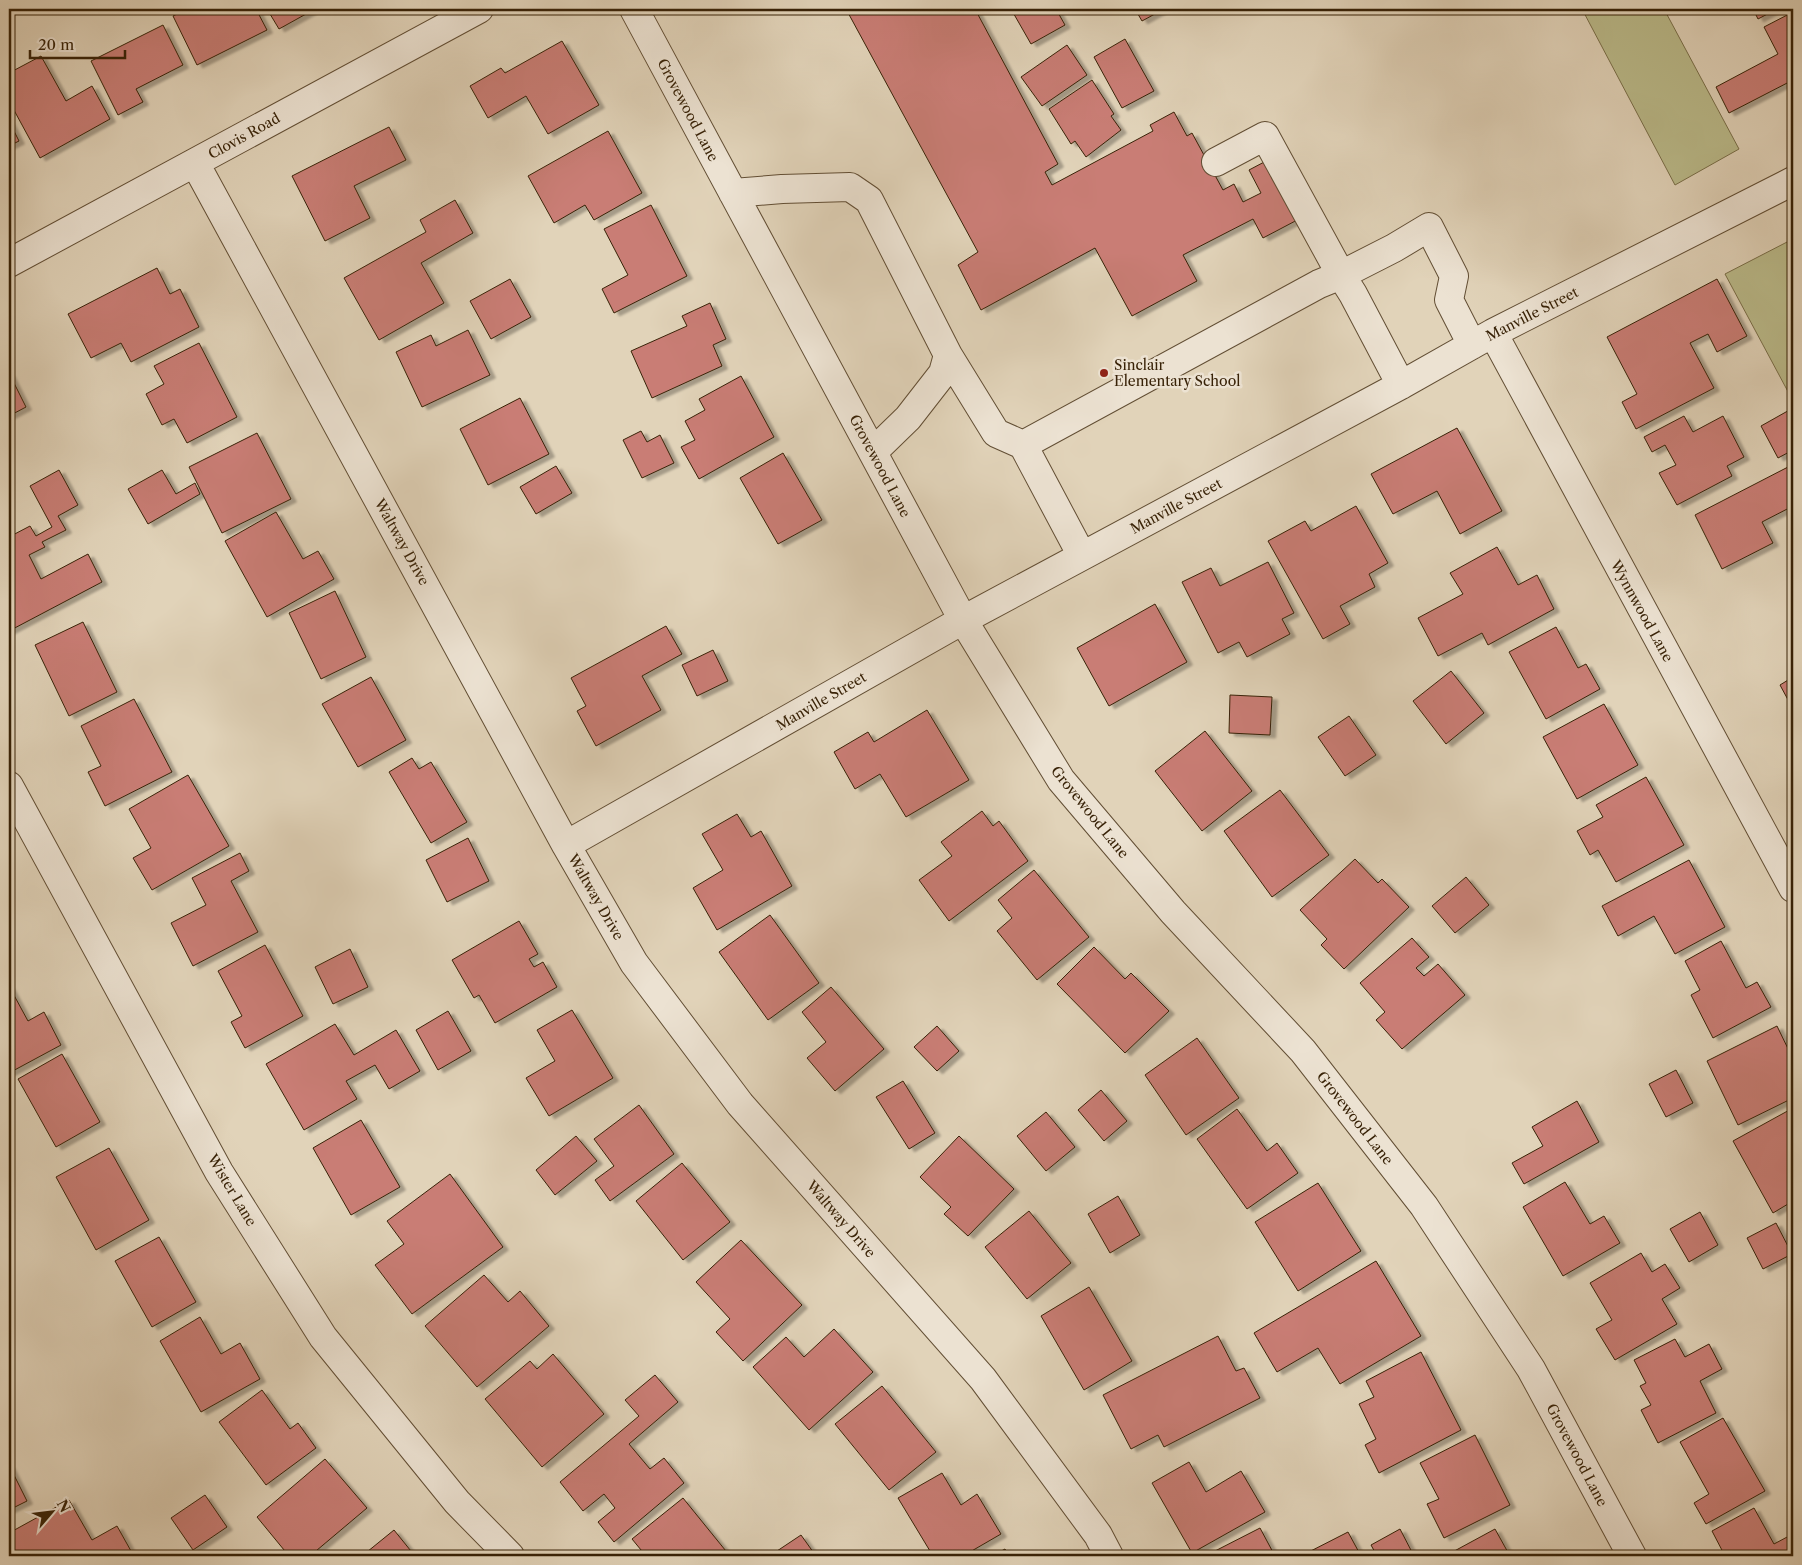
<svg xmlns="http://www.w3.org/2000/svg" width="1802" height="1565" viewBox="0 0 1802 1565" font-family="'Libre Caslon Text',serif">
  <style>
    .green { fill: #baba8a; stroke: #796e48 }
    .building { fill: #c97d74; stroke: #382207; filter: url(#shadow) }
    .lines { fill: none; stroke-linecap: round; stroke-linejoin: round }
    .minor-casing { stroke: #624e34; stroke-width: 30 }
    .minor { stroke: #ece2d2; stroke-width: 28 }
    .poi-dot { fill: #8f2418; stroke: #ece2d2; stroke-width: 2 }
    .labels { text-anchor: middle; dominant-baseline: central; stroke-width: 5; stroke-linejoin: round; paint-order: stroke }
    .street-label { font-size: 14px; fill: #382207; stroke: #ece2d2 }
    .poi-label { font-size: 14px; fill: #382207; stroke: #ece2d2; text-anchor: start }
  </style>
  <defs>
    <filter id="shadow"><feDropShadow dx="5.5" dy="3" stdDeviation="1" flood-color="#0004"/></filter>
  </defs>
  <rect width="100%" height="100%" fill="#e1d3b9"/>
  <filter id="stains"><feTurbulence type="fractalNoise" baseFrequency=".004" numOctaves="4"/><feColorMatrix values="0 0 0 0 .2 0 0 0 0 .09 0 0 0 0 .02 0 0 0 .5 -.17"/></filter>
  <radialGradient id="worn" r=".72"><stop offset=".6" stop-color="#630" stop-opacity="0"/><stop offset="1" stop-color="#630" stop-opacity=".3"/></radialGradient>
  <path class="green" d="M 1582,9 L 1664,9 L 1739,149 L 1675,185 Z
    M 1789,241 L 1793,249 L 1793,401 L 1725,274 Z"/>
  <path class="building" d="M 187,9 L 256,9 L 267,30 L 197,65 L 173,16 Z
    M 267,9 L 315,9 L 279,29 Z
    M 846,9 L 975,9 L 1058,164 L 1045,172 L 1052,185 L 1153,131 L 1150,125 L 1174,112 L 1187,136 L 1192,133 L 1223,190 L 1234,184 L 1243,202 L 1261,193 L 1249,170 L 1268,160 L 1301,218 L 1263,238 L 1253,219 L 1183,255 L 1197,281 L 1132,316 L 1095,248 L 981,310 L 958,265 L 978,252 Z
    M 1011,9 L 1056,9 L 1065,25 L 1031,44 Z
    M 1135,9 L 1164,9 L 1142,21 Z
    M 1753,9 L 1777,9 L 1758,19 Z
    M 1793,12 L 1793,80 L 1729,113 L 1716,87 L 1778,54 L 1764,27 Z
    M 163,25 L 183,65 L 136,89 L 143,102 L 118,115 L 91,61 Z
    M 1125,39 L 1154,91 L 1122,108 L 1094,57 Z
    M 562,41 L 599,105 L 548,134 L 526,96 L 488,118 L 470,86 L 501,68 L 505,73 Z
    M 1067,45 L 1087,75 L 1042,106 L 1021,77 Z
    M 41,56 L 66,101 L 92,86 L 110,119 L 40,158 L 9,101 L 9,73 Z
    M 1092,80 L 1114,114 L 1111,116 L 1121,130 L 1086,157 L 1075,141 L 1071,144 L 1049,109 Z
    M 9,121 L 19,141 L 9,146 Z
    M 389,127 L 406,160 L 354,186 L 370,218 L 325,241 L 292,176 Z
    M 608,131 L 642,193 L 594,220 L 585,205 L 554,223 L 528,176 Z
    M 455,200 L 473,233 L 421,263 L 444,303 L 379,340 L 344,278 L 426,232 L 420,220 Z
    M 651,205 L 687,276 L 614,313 L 602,289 L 628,275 L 604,229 Z
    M 157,268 L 170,294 L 180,289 L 199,327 L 131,362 L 121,343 L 91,358 L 68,314 Z
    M 510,279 L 531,317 L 491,339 L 470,301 Z
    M 1717,279 L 1747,336 L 1717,352 L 1708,334 L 1690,343 L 1714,388 L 1636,429 L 1622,402 L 1637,394 L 1607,337 Z
    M 710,303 L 726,339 L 713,345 L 722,366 L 652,398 L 631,351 L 687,326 L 682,316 Z
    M 468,330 L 490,375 L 422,407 L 396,352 L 431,335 L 436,346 Z
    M 199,343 L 237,417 L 187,443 L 174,419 L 162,425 L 146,394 L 164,384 L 154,366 Z
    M 9,373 L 26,407 L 9,416 Z
    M 741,376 L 774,437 L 699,479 L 681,447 L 695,440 L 685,421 L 705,410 L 699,399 Z
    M 520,398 L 549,454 L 488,485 L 460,429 Z
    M 1793,408 L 1793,450 L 1778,458 L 1761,426 Z
    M 1684,416 L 1693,432 L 1723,416 L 1744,457 L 1727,466 L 1732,476 L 1677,505 L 1659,473 L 1676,465 L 1665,445 L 1652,452 L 1644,437 Z
    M 1457,428 L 1502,511 L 1460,534 L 1437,491 L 1393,514 L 1371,474 Z
    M 641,431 L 647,442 L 660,435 L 674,463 L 642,478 L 623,440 Z
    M 257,433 L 291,499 L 222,533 L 189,467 Z
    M 783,453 L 822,520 L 778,544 L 740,478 Z
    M 556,466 L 572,493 L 536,514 L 520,487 Z
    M 1788,467 L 1793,478 L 1793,506 L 1762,522 L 1773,543 L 1722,569 L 1695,515 Z
    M 59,470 L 78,505 L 58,516 L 66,530 L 42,542 L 45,547 L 29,555 L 41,579 L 88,554 L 102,582 L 9,631 L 9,537 L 30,526 L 36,536 L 52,527 L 30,486 Z
    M 162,470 L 176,494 L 195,483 L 200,494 L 148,524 L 128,489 Z
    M 1356,506 L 1388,563 L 1369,574 L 1375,587 L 1340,606 L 1350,624 L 1323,639 L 1268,541 L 1305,521 L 1311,531 Z
    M 276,512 L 303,559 L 318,551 L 334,579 L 267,617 L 225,541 Z
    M 1497,547 L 1518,585 L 1537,575 L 1554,609 L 1488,645 L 1482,633 L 1438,656 L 1418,618 L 1463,594 L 1450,573 Z
    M 1268,562 L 1294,613 L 1282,619 L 1290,634 L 1247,657 L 1239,642 L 1218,653 L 1182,582 L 1211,568 L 1220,586 Z
    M 335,591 L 366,657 L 321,679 L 289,613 Z
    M 1155,604 L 1187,662 L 1109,706 L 1077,648 Z
    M 83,622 L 117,692 L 69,716 L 35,645 Z
    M 666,626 L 682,654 L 642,676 L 661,710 L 596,746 L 577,711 L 586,706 L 571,678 Z
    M 1556,627 L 1578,668 L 1586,664 L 1600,689 L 1546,719 L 1509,652 Z
    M 713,650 L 728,681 L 697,696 L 682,665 Z
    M 1451,671 L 1484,713 L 1446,744 L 1413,701 Z
    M 371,677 L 406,740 L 358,767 L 322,704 Z
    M 1793,677 L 1793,709 L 1780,685 Z
    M 1230,695 L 1272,697 L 1270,735 L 1229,733 Z
    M 134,699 L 172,772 L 105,806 L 88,772 L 101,766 L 81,726 Z
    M 1604,704 L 1638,765 L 1577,799 L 1543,737 Z
    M 927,710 L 969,780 L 906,817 L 880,774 L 855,789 L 834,752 L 868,732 L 874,742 Z
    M 1349,716 L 1376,755 L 1345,776 L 1318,737 Z
    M 1205,731 L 1252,791 L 1202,831 L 1155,771 Z
    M 412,758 L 419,769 L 431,762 L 467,822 L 431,843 L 389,772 Z
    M 188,775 L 229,846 L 152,890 L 133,858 L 151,848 L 129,809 Z
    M 1646,777 L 1684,845 L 1616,882 L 1598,850 L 1590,855 L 1577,831 L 1603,817 L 1596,805 Z
    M 1280,790 L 1329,855 L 1272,897 L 1224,831 Z
    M 982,811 L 993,826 L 999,821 L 1028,861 L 949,921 L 919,880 L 952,856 L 941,842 Z
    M 737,814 L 751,837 L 761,831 L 792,886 L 717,930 L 693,888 L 723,870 L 702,834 Z
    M 468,838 L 489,881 L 447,902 L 426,860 Z
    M 240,853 L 249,871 L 231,881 L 258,932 L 193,966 L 171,923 L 206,905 L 192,878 Z
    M 1355,859 L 1378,883 L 1382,879 L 1409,907 L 1344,969 L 1321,945 L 1327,939 L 1300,910 Z
    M 1689,860 L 1725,927 L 1675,954 L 1654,916 L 1618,936 L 1602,906 Z
    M 1034,870 L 1089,937 L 1037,980 L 997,931 L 1012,918 L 998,900 Z
    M 1466,877 L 1489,905 L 1455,933 L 1432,906 Z
    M 770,915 L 819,983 L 768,1020 L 719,952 Z
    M 519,921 L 538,954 L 529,959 L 534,967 L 543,962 L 557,987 L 495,1023 L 479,995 L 474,998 L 452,960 Z
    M 1412,938 L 1429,957 L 1416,968 L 1424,976 L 1438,964 L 1465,995 L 1402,1049 L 1376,1020 L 1385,1012 L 1360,983 Z
    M 1721,941 L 1746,988 L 1757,982 L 1771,1007 L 1713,1038 L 1691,995 L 1700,990 L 1685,961 Z
    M 265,945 L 303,1016 L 245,1048 L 231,1022 L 242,1016 L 218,971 Z
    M 1094,947 L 1125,979 L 1131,973 L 1169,1011 L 1125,1053 L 1057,984 Z
    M 350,949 L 368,987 L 333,1004 L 315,967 Z
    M 9,986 L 28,1021 L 44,1012 L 61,1045 L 9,1073 Z
    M 831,987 L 884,1049 L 835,1091 L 807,1058 L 826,1042 L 802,1012 Z
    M 572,1010 L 613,1078 L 549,1116 L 526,1078 L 555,1061 L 537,1030 Z
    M 448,1011 L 471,1051 L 438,1070 L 416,1030 Z
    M 335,1024 L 354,1055 L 396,1030 L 420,1071 L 389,1089 L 375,1065 L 346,1081 L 357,1099 L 304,1130 L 266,1064 Z
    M 937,1026 L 959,1051 L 937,1071 L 914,1047 Z
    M 1777,1026 L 1793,1059 L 1793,1098 L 1738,1125 L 1707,1061 Z
    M 1197,1038 L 1239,1098 L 1186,1135 L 1145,1075 Z
    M 62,1054 L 100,1122 L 56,1147 L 18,1079 Z
    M 1676,1070 L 1693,1103 L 1666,1117 L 1649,1084 Z
    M 903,1081 L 935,1133 L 909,1149 L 876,1097 Z
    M 1101,1090 L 1127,1121 L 1104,1141 L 1078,1110 Z
    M 1577,1101 L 1599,1142 L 1524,1184 L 1512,1163 L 1543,1146 L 1532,1127 Z
    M 639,1105 L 674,1154 L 610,1201 L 595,1180 L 614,1166 L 594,1139 Z
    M 1793,1108 L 1793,1201 L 1773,1213 L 1733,1141 Z
    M 1237,1109 L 1267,1151 L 1277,1143 L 1298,1173 L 1247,1209 L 1197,1139 Z
    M 1046,1112 L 1075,1147 L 1046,1171 L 1017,1136 Z
    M 361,1120 L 400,1187 L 351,1215 L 313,1148 Z
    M 576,1136 L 597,1161 L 555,1195 L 536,1170 Z
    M 959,1136 L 1014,1189 L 968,1236 L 944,1214 L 951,1207 L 920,1177 Z
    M 109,1148 L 149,1220 L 96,1250 L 56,1177 Z
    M 682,1163 L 730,1222 L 683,1260 L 636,1201 Z
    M 450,1174 L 503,1247 L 412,1314 L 375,1265 L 404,1244 L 387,1221 Z
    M 1565,1182 L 1590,1224 L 1604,1216 L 1620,1243 L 1563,1276 L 1523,1207 Z
    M 1318,1183 L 1361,1251 L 1298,1291 L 1255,1222 Z
    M 1118,1196 L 1140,1235 L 1110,1253 L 1088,1214 Z
    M 1029,1211 L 1071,1263 L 1027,1299 L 985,1247 Z
    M 1700,1212 L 1718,1245 L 1689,1262 L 1670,1229 Z
    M 1776,1223 L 1792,1254 L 1763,1269 L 1747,1238 Z
    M 159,1237 L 196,1302 L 152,1327 L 115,1261 Z
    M 741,1240 L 802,1305 L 743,1361 L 716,1332 L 730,1319 L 696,1282 Z
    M 1641,1253 L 1652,1272 L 1665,1264 L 1680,1288 L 1662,1299 L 1677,1324 L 1615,1360 L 1596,1329 L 1612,1320 L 1590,1283 Z
    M 1376,1261 L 1421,1336 L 1340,1384 L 1318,1348 L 1277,1372 L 1254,1333 Z
    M 484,1275 L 508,1302 L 520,1291 L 549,1326 L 477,1387 L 425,1326 Z
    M 1089,1287 L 1132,1361 L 1084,1390 L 1041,1316 Z
    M 200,1317 L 221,1354 L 240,1343 L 260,1379 L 201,1412 L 160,1341 Z
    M 834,1329 L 873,1372 L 809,1430 L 753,1367 L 786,1337 L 804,1357 Z
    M 1218,1336 L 1236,1371 L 1244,1368 L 1260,1398 L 1164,1447 L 1158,1435 L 1131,1449 L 1103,1395 Z
    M 1675,1339 L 1685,1357 L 1709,1344 L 1722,1369 L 1700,1381 L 1716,1413 L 1658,1443 L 1641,1410 L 1651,1405 L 1640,1386 L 1646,1383 L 1634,1360 Z
    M 1421,1352 L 1461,1430 L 1379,1473 L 1365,1445 L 1376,1439 L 1359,1404 L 1374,1397 L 1366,1381 Z
    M 553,1354 L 604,1414 L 542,1467 L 485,1399 L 530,1361 L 537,1369 Z
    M 655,1375 L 678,1402 L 629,1444 L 650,1469 L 664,1458 L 684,1483 L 614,1542 L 598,1522 L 615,1508 L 604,1494 L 583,1511 L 560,1482 L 639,1416 L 625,1400 Z
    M 882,1386 L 936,1452 L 889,1490 L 835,1424 Z
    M 262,1390 L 290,1429 L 298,1423 L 316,1448 L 266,1485 L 219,1422 Z
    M 1723,1418 L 1765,1491 L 1706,1524 L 1694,1503 L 1709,1494 L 1680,1442 Z
    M 1475,1435 L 1510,1505 L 1444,1538 L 1427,1504 L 1439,1499 L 1420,1463 Z
    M 325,1459 L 367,1508 L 310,1556 L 289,1556 L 257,1517 Z
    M 1189,1462 L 1206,1492 L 1241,1471 L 1265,1512 L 1192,1553 L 1152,1483 Z
    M 9,1465 L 27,1501 L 9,1510 Z
    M 942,1473 L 961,1505 L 977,1494 L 1001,1534 L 963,1556 L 933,1556 L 898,1498 Z
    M 205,1495 L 227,1527 L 193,1550 L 171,1518 Z
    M 683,1498 L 730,1556 L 646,1556 L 632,1539 Z
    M 69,1500 L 92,1540 L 117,1526 L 131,1551 L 123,1556 L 9,1556 L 9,1533 Z
    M 1754,1508 L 1774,1544 L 1789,1536 L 1793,1544 L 1793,1556 L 1725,1556 L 1712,1531 Z
    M 1260,1528 L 1275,1556 L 1218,1556 L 1215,1551 Z
    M 1400,1529 L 1414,1556 L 1377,1556 L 1371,1545 Z
    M 1495,1529 L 1510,1556 L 1447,1556 L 1447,1555 Z
    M 394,1530 L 415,1556 L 362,1556 Z
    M 1348,1532 L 1361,1556 L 1301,1556 Z
    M 801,1535 L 816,1556 L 776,1556 L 774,1553 Z
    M 1005,1549 L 1009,1556 L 992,1556 Z"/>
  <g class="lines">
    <g class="minor-casing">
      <path id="minor" d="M 634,9 L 963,620 L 1061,780 L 1173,912 L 1303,1051 L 1424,1206 L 1531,1369 L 1632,1556
        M 1216,162 L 1265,136 L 1341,275 L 1394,248 L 1429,227 L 1454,276 L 1449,300 L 1472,345
        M 195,163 L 566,845 L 634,963 L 740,1104 L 983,1379 L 1098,1535 L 1109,1556
        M 733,193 L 782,189 L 850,187 L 869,200 L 948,355 L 943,373 L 908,418 L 873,452
        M 9,263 L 479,9
        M 1493,333 L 1793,888
        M 948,355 L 996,433 L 1023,445 L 1319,284 L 1341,275 L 1353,294 L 1401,385
        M 1023,445 L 1082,556
        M 9,786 L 219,1172 L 323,1337 L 457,1502 L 510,1556
        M 566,845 L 963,620 L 1401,385 L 1493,333 L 1793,181"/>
    </g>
    <use href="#minor" class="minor"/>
  </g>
  <circle class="poi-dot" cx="1104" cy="373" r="5"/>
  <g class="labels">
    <g class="street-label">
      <text transform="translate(688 110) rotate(62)">Grovewood Lane</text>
      <text transform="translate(244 136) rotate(-29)">Clovis Road</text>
      <text transform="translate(1532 314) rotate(-27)">Manville Street</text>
      <text transform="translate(880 466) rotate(62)">Grovewood Lane</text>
      <text transform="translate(1176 506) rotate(-28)">Manville Street</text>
      <text transform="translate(402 542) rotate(61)">Waltway Drive</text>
      <text transform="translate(1642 611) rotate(61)">Wynnwood Lane</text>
      <text transform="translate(821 701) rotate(-30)">Manville Street</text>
      <text transform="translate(1090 812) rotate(51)">Grovewood Lane</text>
      <text transform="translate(596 897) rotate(60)">Waltway Drive</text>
      <text transform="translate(1355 1118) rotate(52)">Grovewood Lane</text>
      <text transform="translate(232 1190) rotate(59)">Wister Lane</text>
      <text transform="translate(841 1219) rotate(49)">Waltway Drive</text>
      <text transform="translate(1577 1455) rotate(62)">Grovewood Lane</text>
    </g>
    <g class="poi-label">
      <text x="1114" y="365">Sinclair<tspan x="1114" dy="16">Elementary School</tspan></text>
    </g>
  </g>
  <rect width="1802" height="1565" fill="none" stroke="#e1d3b9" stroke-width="30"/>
  <rect x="10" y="10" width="1782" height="1545" fill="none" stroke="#382207" stroke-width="2.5"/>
  <rect x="15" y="15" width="1772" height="1535" fill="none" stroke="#382207"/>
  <g transform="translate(52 1512) rotate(62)" stroke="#ece2d2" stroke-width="4" paint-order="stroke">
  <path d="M0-4L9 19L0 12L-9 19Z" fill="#382207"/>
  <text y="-8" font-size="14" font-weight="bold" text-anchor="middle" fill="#382207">N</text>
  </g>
  <path d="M30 50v8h95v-8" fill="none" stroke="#382207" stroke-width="2.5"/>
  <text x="38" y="50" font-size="15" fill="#382207" stroke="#ece2d2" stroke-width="4" paint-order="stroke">20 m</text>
  <rect width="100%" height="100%" filter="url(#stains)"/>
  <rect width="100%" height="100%" fill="url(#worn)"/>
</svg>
